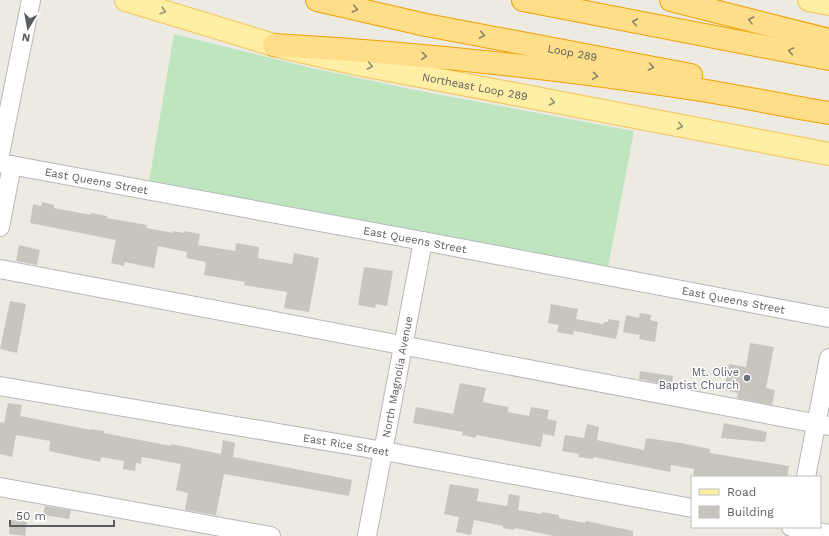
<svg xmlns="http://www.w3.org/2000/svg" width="829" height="536" viewBox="0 0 829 536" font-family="'Work Sans',sans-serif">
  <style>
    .grass { fill: #bee5bd }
    .building { fill: #c8c5bf }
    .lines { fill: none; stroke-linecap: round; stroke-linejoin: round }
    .minor-casing { stroke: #b4b8bc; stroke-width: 20 }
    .major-casing { stroke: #f2c455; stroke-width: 24 }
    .highway-casing { stroke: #efa000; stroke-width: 24 }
    .minor { stroke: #fff; stroke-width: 18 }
    .major { stroke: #ffefa5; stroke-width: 22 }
    .highway { stroke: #fede88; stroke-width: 22 }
    .oneway { stroke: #8b846e }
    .oneway2 { stroke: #94917a }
    .worship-dot { fill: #6b7280; stroke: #fff; stroke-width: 1.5 }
    .labels { text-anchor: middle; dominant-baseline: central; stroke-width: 3; stroke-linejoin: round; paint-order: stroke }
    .street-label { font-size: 11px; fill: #5a5e63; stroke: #fff }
    .worship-label { font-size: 11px; fill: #5b616d; stroke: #fff; text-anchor: end }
  </style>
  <rect width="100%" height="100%" fill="#edeae2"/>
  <path class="grass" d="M 174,34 L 316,69 L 415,90 L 634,131 L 608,267 L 149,182 Z"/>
  <path class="building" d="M 42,202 L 54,205 L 54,208 L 91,215 L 91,213 L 107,216 L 107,218 L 147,225 L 146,228 L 173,233 L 173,231 L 184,233 L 185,231 L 200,234 L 198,245 L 235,251 L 236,243 L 259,247 L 258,258 L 292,264 L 294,253 L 319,258 L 309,312 L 284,308 L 287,292 L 244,285 L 245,282 L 204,275 L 206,262 L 186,258 L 187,252 L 158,246 L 154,268 L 125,262 L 124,266 L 111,263 L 116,240 L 30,223 L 33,204 L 41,206 Z
    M 19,245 L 40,250 L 37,265 L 16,261 Z
    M 364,267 L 393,271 L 387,306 L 376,304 L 375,308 L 358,305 Z
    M 10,301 L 26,304 L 17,353 L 0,349 Z
    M 551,304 L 578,309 L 576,319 L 603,324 L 604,322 L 608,322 L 608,319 L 620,321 L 616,339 L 574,331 L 573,335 L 557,332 L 559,325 L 548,323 Z
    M 640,313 L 651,315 L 650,320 L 658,322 L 655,342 L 639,339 L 640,335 L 623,332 L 626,315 L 639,318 Z
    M 750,343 L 774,347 L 766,388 L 775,390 L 772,405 L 737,398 L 738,393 L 724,390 L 729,364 L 746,367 Z
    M 640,371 L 673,376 L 672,386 L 639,379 Z
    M 460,383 L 486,388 L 483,402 L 508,407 L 508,412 L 529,416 L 531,407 L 549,410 L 547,419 L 557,421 L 554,436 L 543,434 L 541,447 L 476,435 L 476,438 L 462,435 L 463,432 L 413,423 L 416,407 L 453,414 Z
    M 8,403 L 22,405 L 20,416 L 91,430 L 91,429 L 104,431 L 104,433 L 171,446 L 171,444 L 221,454 L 223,440 L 235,443 L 233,457 L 352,480 L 349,496 L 224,474 L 216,515 L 185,510 L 188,493 L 176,490 L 181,464 L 142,457 L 141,464 L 136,463 L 135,471 L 123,469 L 124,461 L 101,457 L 100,462 L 49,451 L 50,441 L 16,435 L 12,457 L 0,454 L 0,422 L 4,423 Z
    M 724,423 L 767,432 L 765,442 L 721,438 Z
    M 587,424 L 599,427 L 597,440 L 644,450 L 646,438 L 681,443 L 710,449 L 710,453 L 789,466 L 787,477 L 699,477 L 693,476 L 694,469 L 671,465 L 670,472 L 594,457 L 593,459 L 578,457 L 579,454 L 562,451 L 565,435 L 584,438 Z
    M 450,484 L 479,489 L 477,501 L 507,506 L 509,494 L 520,496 L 518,510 L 541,514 L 542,512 L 559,515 L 559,518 L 585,523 L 586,521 L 633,531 L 633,536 L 554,536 L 515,528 L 514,530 L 503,528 L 503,526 L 474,520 L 471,535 L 456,532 L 459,517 L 444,514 Z
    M 45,506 L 71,510 L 69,519 L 43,515 Z
    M 11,520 L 27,522 L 25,536 L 9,534 Z"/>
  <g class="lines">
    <g class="minor-casing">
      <g id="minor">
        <path d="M 0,154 L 31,0"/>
        <path id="s1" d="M 0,163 L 423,241 L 829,318"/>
        <path d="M 0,227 L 12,165"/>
        <path d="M 0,269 L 829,426"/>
        <path id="s2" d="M 0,386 L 384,451 L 692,508"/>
        <path d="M 806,477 L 829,358"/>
        <path d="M 0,487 L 271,536"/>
        <path d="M 791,527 L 829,534"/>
        <path id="s3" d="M 367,536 L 423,241"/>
      </g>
    </g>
    <g class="major-casing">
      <g id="major">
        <path id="s4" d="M 126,0 L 274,45 L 357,64 L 829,154"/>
        <path d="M 809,0 L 829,4"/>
      </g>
    </g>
    <g class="highway-casing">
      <g id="highway">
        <path id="s5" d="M 317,0 L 426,25 L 691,75"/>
        <path d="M 523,0 L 829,59"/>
        <path d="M 671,0 L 829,40"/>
        <path d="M 274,45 C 417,53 559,68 701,90 C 744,97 786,106 829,113"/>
      </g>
    </g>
    <use href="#minor" class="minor"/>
    <use href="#major" class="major"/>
    <use href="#highway" class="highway"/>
  </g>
  <defs><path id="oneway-chevron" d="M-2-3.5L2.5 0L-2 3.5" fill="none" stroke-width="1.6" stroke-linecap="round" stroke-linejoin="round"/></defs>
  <g class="oneway">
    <use href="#oneway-chevron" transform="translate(355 9) rotate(13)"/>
    <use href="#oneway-chevron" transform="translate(751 20) rotate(-166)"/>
    <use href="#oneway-chevron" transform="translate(635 22) rotate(-169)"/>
    <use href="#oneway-chevron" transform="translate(482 35) rotate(11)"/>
    <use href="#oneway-chevron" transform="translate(791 51) rotate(-169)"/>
    <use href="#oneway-chevron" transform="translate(424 56) rotate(5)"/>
    <use href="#oneway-chevron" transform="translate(651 67) rotate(11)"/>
    <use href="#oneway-chevron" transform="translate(595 76) rotate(8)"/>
  </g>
  <g class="oneway2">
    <use href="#oneway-chevron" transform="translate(163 11) rotate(17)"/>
    <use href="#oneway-chevron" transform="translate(370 66) rotate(11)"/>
    <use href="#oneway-chevron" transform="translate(552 102) rotate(11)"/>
    <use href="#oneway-chevron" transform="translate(680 126) rotate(11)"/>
  </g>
  <circle class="worship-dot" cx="747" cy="378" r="4"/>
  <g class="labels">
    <g class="street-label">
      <text stroke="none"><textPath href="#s5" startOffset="261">Loop 289</textPath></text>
      <text stroke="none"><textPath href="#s4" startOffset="360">Northeast Loop 289</textPath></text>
      <text stroke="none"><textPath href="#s1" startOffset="98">East Queens Street</textPath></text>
      <text stroke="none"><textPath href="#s1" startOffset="422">East Queens Street</textPath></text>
      <text stroke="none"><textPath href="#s1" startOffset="746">East Queens Street</textPath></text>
      <text stroke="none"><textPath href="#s3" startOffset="162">North Magnolia Avenue</textPath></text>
      <text stroke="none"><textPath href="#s2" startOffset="351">East Rice Street</textPath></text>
    </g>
    <g class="worship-label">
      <text x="739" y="372">Mt. Olive<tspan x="739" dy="13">Baptist Church</tspan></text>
    </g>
  </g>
  <rect x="691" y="476" width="130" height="52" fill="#ffffff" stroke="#bdbfc1"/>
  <rect x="699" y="489" width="20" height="6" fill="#ffefa5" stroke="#bdbfc1"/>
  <text x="727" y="496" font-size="12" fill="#5a5e63">Road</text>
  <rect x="699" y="506" width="20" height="12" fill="#c8c5bf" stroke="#bdbfc1"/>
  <text x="727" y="516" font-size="12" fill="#5a5e63">Building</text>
  <g transform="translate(28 28) rotate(191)" stroke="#ffffff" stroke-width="3" paint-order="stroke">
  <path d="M0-3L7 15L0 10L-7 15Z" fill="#5a5e63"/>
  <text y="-6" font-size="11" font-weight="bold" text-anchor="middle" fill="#5a5e63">N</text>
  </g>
  <path d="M10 520v6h104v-6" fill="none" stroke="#5a5e63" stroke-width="2"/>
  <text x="16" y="520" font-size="12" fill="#5a5e63" stroke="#ffffff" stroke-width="3" paint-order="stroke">50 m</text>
</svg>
